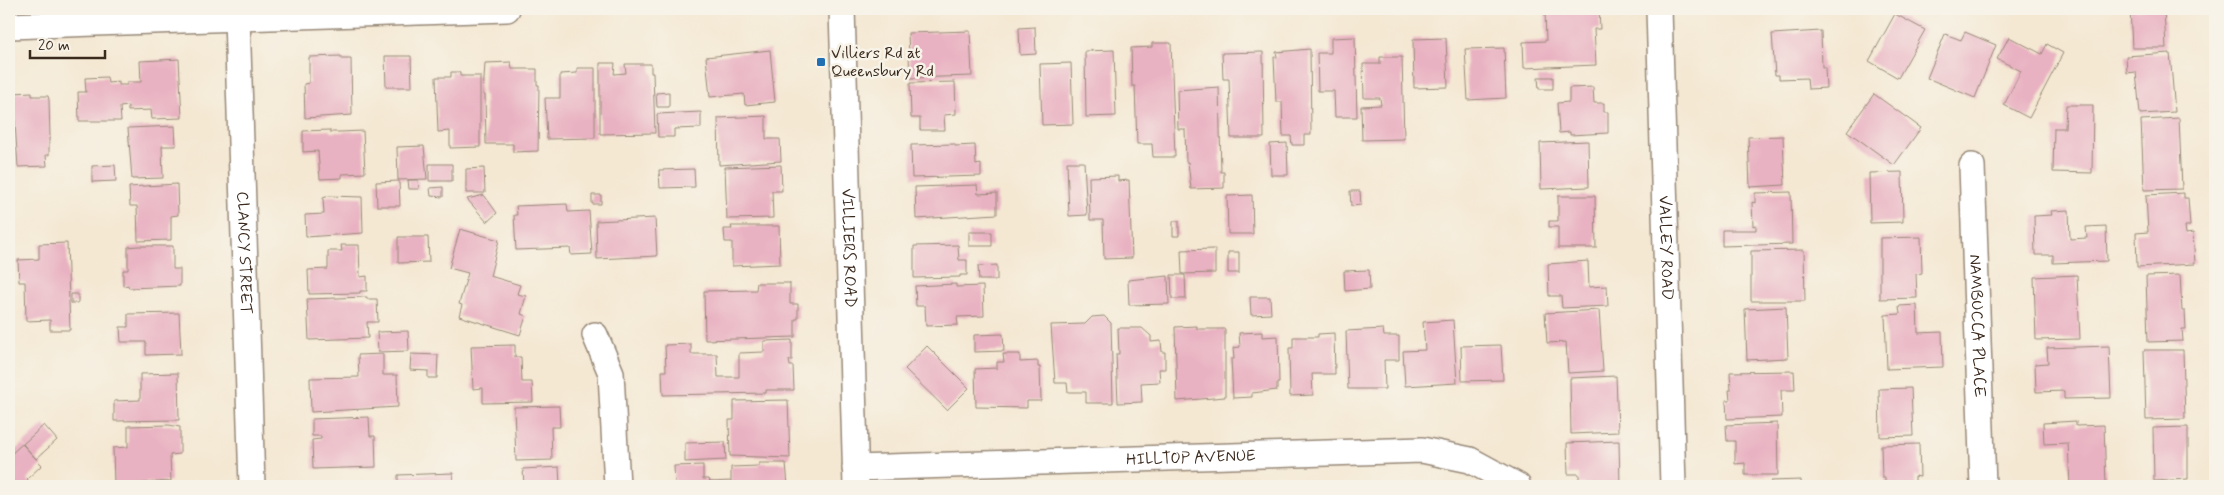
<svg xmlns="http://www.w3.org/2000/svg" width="2224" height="495" viewBox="0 0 2224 495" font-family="Mynerve,sans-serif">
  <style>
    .building { fill: #e9b2c2 }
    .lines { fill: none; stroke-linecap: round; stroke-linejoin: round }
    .minor-casing { stroke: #988978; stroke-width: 28 }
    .minor { stroke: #fff; stroke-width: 25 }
    .poi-dot { fill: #1f6fb2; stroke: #f7f3e8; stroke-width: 2 }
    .labels { text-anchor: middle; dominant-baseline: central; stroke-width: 5; stroke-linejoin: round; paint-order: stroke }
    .poi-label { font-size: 16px; fill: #3b2a1e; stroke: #f7f3e8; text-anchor: start }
    .street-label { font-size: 16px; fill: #3b2a1e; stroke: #f7f3e8 }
  </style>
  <rect width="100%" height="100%" fill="#f7f3e8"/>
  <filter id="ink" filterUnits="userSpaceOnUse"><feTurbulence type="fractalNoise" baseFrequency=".02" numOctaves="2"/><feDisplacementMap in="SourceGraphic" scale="10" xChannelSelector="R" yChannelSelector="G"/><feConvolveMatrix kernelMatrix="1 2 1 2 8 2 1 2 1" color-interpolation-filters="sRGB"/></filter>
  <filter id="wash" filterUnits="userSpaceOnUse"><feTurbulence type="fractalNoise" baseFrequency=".0096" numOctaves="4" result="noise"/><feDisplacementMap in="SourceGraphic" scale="20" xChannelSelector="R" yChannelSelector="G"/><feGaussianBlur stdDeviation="1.12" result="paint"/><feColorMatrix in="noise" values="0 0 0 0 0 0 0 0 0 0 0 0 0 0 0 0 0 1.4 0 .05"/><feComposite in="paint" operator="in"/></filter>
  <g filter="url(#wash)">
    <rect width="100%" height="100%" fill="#f4e8d3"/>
    <g id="blocks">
      <path class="building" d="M 1599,9 L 1600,29 L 1594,29 L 1596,65 L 1524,68 L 1523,42 L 1546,41 L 1545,11 Z
        M 2130,9 L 2164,9 L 2166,48 L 2132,48 Z
        M 1895,14 L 1925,30 L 1898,78 L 1869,61 Z
        M 1035,27 L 1036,54 L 1020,55 L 1019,28 Z
        M 970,31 L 972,76 L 910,78 L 908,33 Z
        M 1821,31 L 1822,67 L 1825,67 L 1826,88 L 1808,89 L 1807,78 L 1779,79 L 1779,75 L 1775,75 L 1772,34 Z
        M 1965,32 L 1996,45 L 1975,98 L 1927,78 L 1945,34 L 1961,40 Z
        M 1355,37 L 1357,117 L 1335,117 L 1334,91 L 1318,91 L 1317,53 L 1331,53 L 1331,38 Z
        M 2009,37 L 2042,54 L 2047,44 L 2063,53 L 2029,118 L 2004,105 L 2021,71 L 1997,59 Z
        M 1446,38 L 1448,87 L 1414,88 L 1413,39 Z
        M 1152,43 L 1171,43 L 1175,157 L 1153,157 L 1152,144 L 1137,144 L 1135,86 L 1132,86 L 1131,48 L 1152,47 Z
        M 1504,48 L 1506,98 L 1468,100 L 1465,49 Z
        M 1310,49 L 1311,135 L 1304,135 L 1304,145 L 1292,145 L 1291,136 L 1283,136 L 1282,102 L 1276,102 L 1274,57 L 1277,57 L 1276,52 Z
        M 770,50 L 775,102 L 745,105 L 744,94 L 710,97 L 706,57 Z
        M 1114,50 L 1116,116 L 1086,117 L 1085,51 Z
        M 1263,52 L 1264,138 L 1231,138 L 1229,79 L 1223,79 L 1222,53 Z
        M 2170,53 L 2175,112 L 2140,114 L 2136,72 L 2127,73 L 2126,56 Z
        M 341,56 L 341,59 L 351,59 L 352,115 L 305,118 L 304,84 L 309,83 L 309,57 Z
        M 385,56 L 411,56 L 412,87 L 386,87 Z
        M 1380,57 L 1402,57 L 1404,139 L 1362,140 L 1361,106 L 1381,105 L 1380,98 L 1364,98 L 1363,64 L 1380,64 Z
        M 179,59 L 182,118 L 152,119 L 151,110 L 128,111 L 128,106 L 120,107 L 121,121 L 79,121 L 78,92 L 86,92 L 85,78 L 107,77 L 108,83 L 119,82 L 119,85 L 127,85 L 127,82 L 141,82 L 140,61 Z
        M 511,62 L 512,69 L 537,69 L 537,85 L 539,85 L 538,151 L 513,152 L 513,144 L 486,144 L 485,95 L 483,95 L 485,63 Z
        M 600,63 L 615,63 L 614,74 L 626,73 L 625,64 L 651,64 L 651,73 L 653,73 L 655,133 L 600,134 Z
        M 1071,63 L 1073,124 L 1042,125 L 1040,64 Z
        M 577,68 L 595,68 L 595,138 L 547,139 L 545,98 L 560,98 L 560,74 L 577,73 Z
        M 451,72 L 460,72 L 460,76 L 480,76 L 480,147 L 450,148 L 450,131 L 438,132 L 436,77 L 451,77 Z
        M 1538,77 L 1553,77 L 1553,89 L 1539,89 Z
        M 955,82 L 956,114 L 944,115 L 945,130 L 920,130 L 920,118 L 911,118 L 910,83 Z
        M 1219,87 L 1221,172 L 1224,172 L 1224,188 L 1191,189 L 1188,162 L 1186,162 L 1185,129 L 1178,129 L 1177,90 Z
        M 1593,87 L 1594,103 L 1604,103 L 1604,112 L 1608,112 L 1608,133 L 1570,135 L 1570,132 L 1559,133 L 1557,103 L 1569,102 L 1569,88 Z
        M 32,92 L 32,96 L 48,96 L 49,100 L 50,138 L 49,138 L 49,155 L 46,155 L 47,166 L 18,167 L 13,93 Z
        M 669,92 L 669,107 L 657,107 L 656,93 Z
        M 1874,94 L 1921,128 L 1894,165 L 1847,131 Z
        M 2066,105 L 2093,105 L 2092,173 L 2053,172 L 2054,128 L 2065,128 Z
        M 701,112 L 701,128 L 674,129 L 674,137 L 658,137 L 657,114 Z
        M 766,116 L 766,139 L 780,139 L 781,161 L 719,165 L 718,118 Z
        M 2179,118 L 2182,189 L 2144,190 L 2141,120 Z
        M 175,126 L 176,146 L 162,146 L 163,178 L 132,179 L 128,128 Z
        M 330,130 L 330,132 L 340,132 L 363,131 L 365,173 L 342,174 L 342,178 L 320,179 L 318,151 L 303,152 L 303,131 Z
        M 1783,136 L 1785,185 L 1750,187 L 1748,137 Z
        M 1588,141 L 1589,187 L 1541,189 L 1540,143 Z
        M 1287,143 L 1288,175 L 1271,175 L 1270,144 Z
        M 955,144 L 955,146 L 975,145 L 976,165 L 981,164 L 981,176 L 912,178 L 911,145 Z
        M 424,146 L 427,179 L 398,180 L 397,147 Z
        M 1067,162 L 1084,162 L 1087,215 L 1069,216 Z
        M 429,164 L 452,164 L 452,181 L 429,181 Z
        M 115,165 L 116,181 L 92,182 L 92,166 Z
        M 781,165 L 782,191 L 772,191 L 773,218 L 727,219 L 725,167 Z
        M 484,168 L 485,193 L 466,193 L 466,169 Z
        M 694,169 L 695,187 L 660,188 L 659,170 Z
        M 1902,172 L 1903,222 L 1870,223 L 1869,173 Z
        M 1118,176 L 1118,181 L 1129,180 L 1132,258 L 1104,259 L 1103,220 L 1090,220 L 1089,177 Z
        M 408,180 L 418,180 L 419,189 L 409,189 Z
        M 399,181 L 400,206 L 377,206 L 376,182 Z
        M 177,184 L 178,215 L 171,216 L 171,240 L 138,241 L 137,206 L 130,206 L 129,187 Z
        M 977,185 L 978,194 L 997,193 L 997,214 L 916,219 L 915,187 Z
        M 443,187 L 443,197 L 431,196 L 430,188 Z
        M 1350,191 L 1360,191 L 1361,205 L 1351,206 Z
        M 1791,192 L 1792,244 L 1722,246 L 1722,230 L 1756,230 L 1756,225 L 1753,226 L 1752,202 L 1755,203 L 1755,193 Z
        M 2184,193 L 2184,198 L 2188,198 L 2190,226 L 2185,226 L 2186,234 L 2193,233 L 2195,264 L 2137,267 L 2136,233 L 2148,232 L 2146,195 Z
        M 484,195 L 497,213 L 487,222 L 467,199 Z
        M 592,195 L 601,195 L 601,204 L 592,204 Z
        M 1252,195 L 1253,234 L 1228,234 L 1227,196 Z
        M 329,196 L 362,197 L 363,233 L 306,237 L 305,215 L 324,214 L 323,198 Z
        M 1558,196 L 1595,196 L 1596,248 L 1558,248 L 1558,227 L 1549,227 L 1549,221 L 1558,221 Z
        M 567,204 L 568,212 L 589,211 L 592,254 L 571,255 L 570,248 L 516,250 L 514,215 L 517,215 L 516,206 Z
        M 2069,210 L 2070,239 L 2087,238 L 2086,227 L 2106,226 L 2107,261 L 2053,263 L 2053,255 L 2035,255 L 2034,216 L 2052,215 L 2051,211 Z
        M 655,218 L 657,256 L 597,259 L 596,221 Z
        M 1173,221 L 1179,221 L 1179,236 L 1173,236 Z
        M 731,226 L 779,226 L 780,264 L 732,266 L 732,242 L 725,242 L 724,229 L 732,229 Z
        M 460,229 L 499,240 L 490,276 L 520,285 L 517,294 L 526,296 L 521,314 L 526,316 L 520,335 L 459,316 L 462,305 L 459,304 L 468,273 L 449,268 Z
        M 969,232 L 992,232 L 992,246 L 969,246 Z
        M 398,237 L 428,237 L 429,262 L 398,263 Z
        M 1921,237 L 1922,273 L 1916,274 L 1917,298 L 1880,299 L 1880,238 Z
        M 67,243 L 70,330 L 50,330 L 50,320 L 26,321 L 25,282 L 19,282 L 18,260 L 39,259 L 39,244 Z
        M 341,245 L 359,245 L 360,277 L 367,276 L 367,291 L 360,291 L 360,293 L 309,294 L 308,270 L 328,269 L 328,251 L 342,251 Z
        M 958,245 L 959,260 L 967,260 L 967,275 L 960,275 L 960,277 L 914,278 L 914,246 Z
        M 138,246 L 173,246 L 173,269 L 180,269 L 180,286 L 129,288 L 128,285 L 123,286 L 123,270 L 128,270 L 128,247 Z
        M 1215,249 L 1215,273 L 1182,274 L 1181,250 Z
        M 1804,250 L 1805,301 L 1751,301 L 1751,251 Z
        M 1228,252 L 1239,252 L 1239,273 L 1228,273 Z
        M 1588,261 L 1589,287 L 1607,286 L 1608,306 L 1562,308 L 1561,296 L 1549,296 L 1548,264 Z
        M 997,265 L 997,280 L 979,280 L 978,266 Z
        M 1369,270 L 1370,289 L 1345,291 L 1344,271 Z
        M 1171,275 L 1185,275 L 1186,299 L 1172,299 Z
        M 2077,275 L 2080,339 L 2036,340 L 2034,277 Z
        M 2180,275 L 2182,311 L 2185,311 L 2186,329 L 2182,329 L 2183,341 L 2148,342 L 2146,276 Z
        M 1168,276 L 1169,304 L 1129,305 L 1128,280 Z
        M 757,283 L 790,283 L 790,304 L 798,304 L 798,319 L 795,319 L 795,337 L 705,340 L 704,291 L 756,290 Z
        M 956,284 L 956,287 L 983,286 L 984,316 L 957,317 L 958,325 L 926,326 L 925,306 L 916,306 L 915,286 Z
        M 71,294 L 78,294 L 78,303 L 71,303 Z
        M 367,297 L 367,299 L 377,299 L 378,322 L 367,322 L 368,338 L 309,340 L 307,299 Z
        M 1250,297 L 1270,297 L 1271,314 L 1251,315 Z
        M 1917,305 L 1918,333 L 1942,332 L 1943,367 L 1887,369 L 1885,315 L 1900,314 L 1899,306 Z
        M 1786,307 L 1788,358 L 1747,360 L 1745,309 Z
        M 1599,310 L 1603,371 L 1568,373 L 1566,342 L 1547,343 L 1545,313 Z
        M 179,313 L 181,354 L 146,355 L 146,342 L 121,342 L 120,327 L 128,327 L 128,314 Z
        M 1104,316 L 1111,323 L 1113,403 L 1086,403 L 1086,392 L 1068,392 L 1067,383 L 1055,383 L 1051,325 L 1085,324 L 1092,317 Z
        M 1453,320 L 1457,383 L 1405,386 L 1403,351 L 1425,350 L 1423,322 Z
        M 1197,326 L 1197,329 L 1225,329 L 1225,397 L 1177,401 L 1175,327 Z
        M 1118,328 L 1142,328 L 1151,336 L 1151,342 L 1161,341 L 1162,352 L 1165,352 L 1165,369 L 1159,369 L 1160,382 L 1141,383 L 1142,402 L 1118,403 L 1116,354 L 1119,354 Z
        M 1383,329 L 1384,336 L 1399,336 L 1399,360 L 1384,360 L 1385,389 L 1348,389 L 1346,331 Z
        M 408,331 L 409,351 L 378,352 L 377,332 Z
        M 1262,332 L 1262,337 L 1278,336 L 1279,383 L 1277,383 L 1277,390 L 1252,393 L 1252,397 L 1233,398 L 1231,359 L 1234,359 L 1233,348 L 1240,347 L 1239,333 Z
        M 1334,333 L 1335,374 L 1312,374 L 1313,395 L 1290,396 L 1289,348 L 1293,348 L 1293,337 L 1318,337 L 1318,334 Z
        M 1003,334 L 1004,351 L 974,352 L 974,335 Z
        M 792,340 L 792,360 L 789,360 L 790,366 L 793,366 L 794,390 L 766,390 L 766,393 L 663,395 L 662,371 L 666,371 L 665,345 L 691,344 L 691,354 L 717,354 L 718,377 L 739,377 L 739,353 L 764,352 L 764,341 Z
        M 515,345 L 515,357 L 521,357 L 522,382 L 532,382 L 533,402 L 483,403 L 483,388 L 473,389 L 471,346 Z
        M 1501,345 L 1503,380 L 1462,381 L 1461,346 Z
        M 927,346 L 969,388 L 947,410 L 905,369 Z
        M 2109,346 L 2111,398 L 2064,399 L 2064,391 L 2036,392 L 2035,364 L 2048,363 L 2047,348 Z
        M 2144,350 L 2183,350 L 2185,419 L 2146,420 Z
        M 383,354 L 383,375 L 397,375 L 398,407 L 311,412 L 310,378 L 359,377 L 358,355 Z
        M 411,354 L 438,355 L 437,378 L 428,378 L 428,371 L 410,370 Z
        M 1003,354 L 1020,354 L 1020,362 L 1038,361 L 1038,367 L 1040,367 L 1041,401 L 1027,401 L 1027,408 L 976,407 L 975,369 L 997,368 L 997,362 L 1004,362 Z
        M 1794,371 L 1795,390 L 1781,390 L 1782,417 L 1727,419 L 1726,400 L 1730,400 L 1729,390 L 1731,390 L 1730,372 Z
        M 178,373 L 179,420 L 114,421 L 114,401 L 140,400 L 140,374 Z
        M 1616,376 L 1618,432 L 1571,434 L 1570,378 Z
        M 1911,388 L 1913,436 L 1880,437 L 1879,389 Z
        M 788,400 L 790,458 L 730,456 L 729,420 L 734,420 L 734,401 Z
        M 559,406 L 560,427 L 551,427 L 552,460 L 516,461 L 514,407 Z
        M 369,417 L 370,436 L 375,436 L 376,467 L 313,469 L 312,440 L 321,439 L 321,436 L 312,436 L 312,419 Z
        M 2076,421 L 2076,426 L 2104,425 L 2106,486 L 2070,486 L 2068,443 L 2044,444 L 2043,423 Z
        M 1777,423 L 1778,475 L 1745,475 L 1745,463 L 1735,464 L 1735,441 L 1727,441 L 1726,425 Z
        M 44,425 L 57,440 L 36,459 L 23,444 Z
        M 169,425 L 180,427 L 180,454 L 170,455 L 171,481 L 114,485 L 113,448 L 128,447 L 128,426 Z
        M 2188,427 L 2188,479 L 2154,481 L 2153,428 Z
        M 1619,441 L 1620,486 L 1586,486 L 1585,484 L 1579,484 L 1579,474 L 1568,474 L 1567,443 Z
        M 725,442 L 726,460 L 685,462 L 685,443 Z
        M 22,444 L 42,465 L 27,479 L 34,486 L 9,486 L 9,456 Z
        M 1919,444 L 1920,477 L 1915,476 L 1915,486 L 1885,486 L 1885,478 L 1882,478 L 1881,445 Z
        M 759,463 L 786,463 L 788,486 L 675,486 L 674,466 L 703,465 L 703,479 L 709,479 L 710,482 L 731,481 L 731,467 L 759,466 Z
        M 559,467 L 560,486 L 524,486 L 523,469 Z
        M 453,473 L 454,486 L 398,486 L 398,475 Z
        M 1801,480 L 1801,486 L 1771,486 L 1771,481 Z"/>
    </g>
  </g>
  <g filter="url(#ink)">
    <use href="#blocks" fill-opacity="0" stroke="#988978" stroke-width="1"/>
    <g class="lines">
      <g class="minor-casing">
        <g id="minor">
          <path id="s1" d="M 842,9 L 856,486"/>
          <path id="s2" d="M 1659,9 L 1673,486"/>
          <path id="s3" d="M 237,18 L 252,486"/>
          <path d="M 9,26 L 507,9"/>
          <path id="s4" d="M 1972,166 L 1983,486"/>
          <path d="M 595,335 L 611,373 L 617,486"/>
          <path id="s5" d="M 855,468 L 1422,450 L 1470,460 L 1518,486"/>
        </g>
      </g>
      <use href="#minor" class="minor"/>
    </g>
  </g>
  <rect class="poi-dot" x="816" y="57" width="10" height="10" rx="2.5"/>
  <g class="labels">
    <g class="poi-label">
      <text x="831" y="53">Villiers Rd at<tspan x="831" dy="18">Queensbury Rd</tspan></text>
    </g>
    <g class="street-label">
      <text stroke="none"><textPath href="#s1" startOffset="239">VILLIERS ROAD</textPath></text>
      <text stroke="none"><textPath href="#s2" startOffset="239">VALLEY ROAD</textPath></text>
      <text stroke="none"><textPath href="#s3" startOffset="235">CLANCY STREET</textPath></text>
      <text stroke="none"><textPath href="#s4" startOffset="160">NAMBUCCA PLACE</textPath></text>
      <text stroke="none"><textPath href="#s5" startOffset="336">HILLTOP AVENUE</textPath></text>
    </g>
  </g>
  <rect width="2224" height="495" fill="none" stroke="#f7f3e8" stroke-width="30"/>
  <path d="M30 50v8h75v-8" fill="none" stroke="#3b2a1e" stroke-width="2.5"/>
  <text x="38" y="50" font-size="15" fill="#3b2a1e" stroke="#f7f3e8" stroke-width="4" paint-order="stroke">20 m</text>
</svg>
